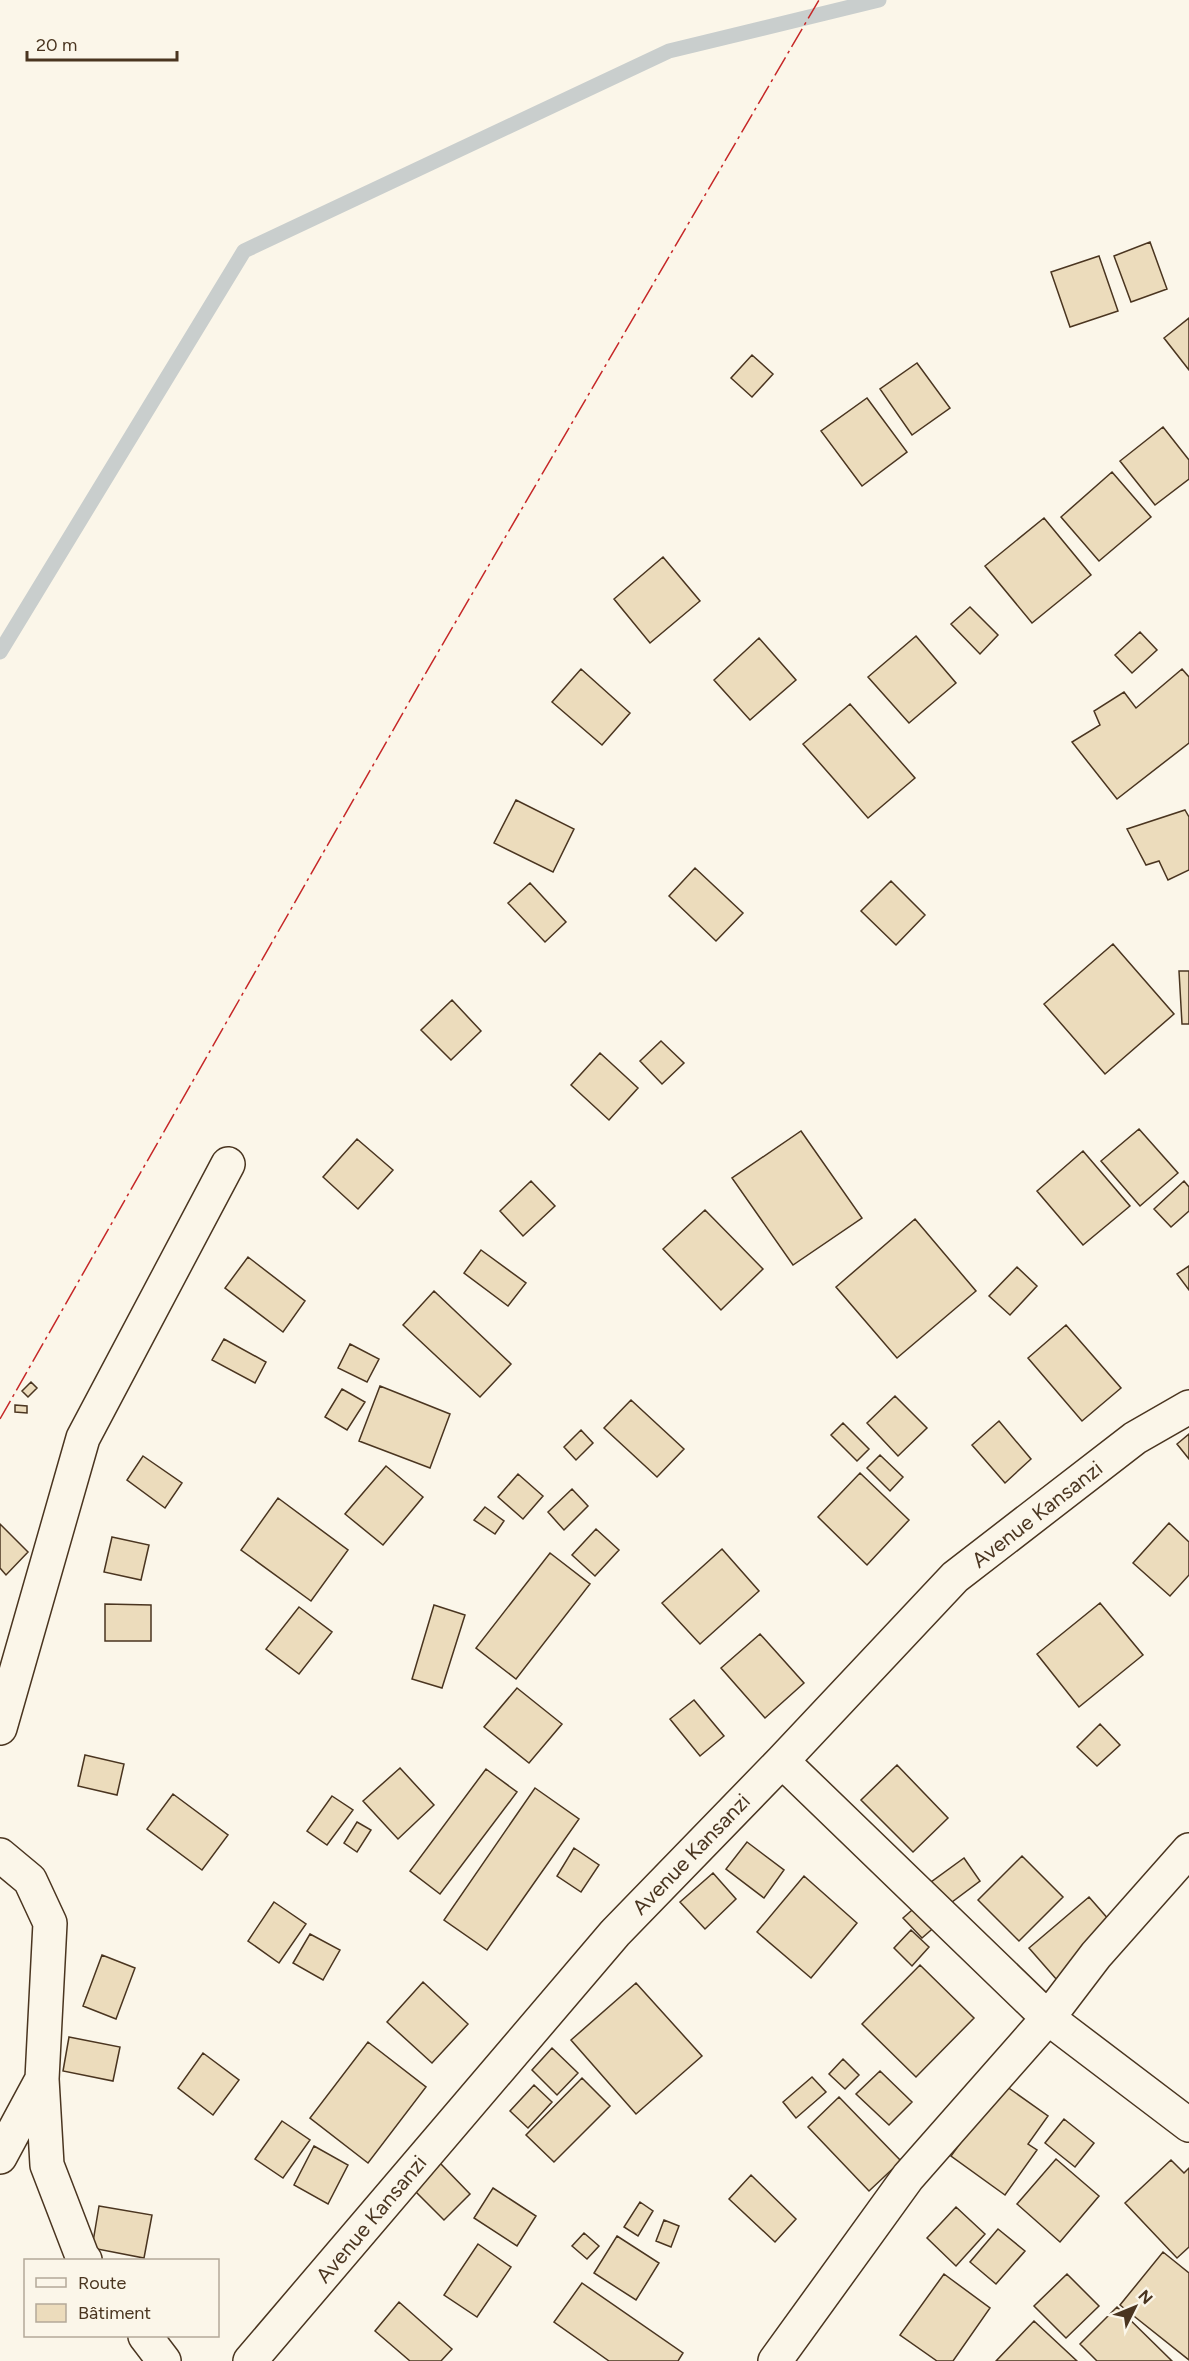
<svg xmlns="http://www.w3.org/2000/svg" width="1189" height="2361" viewBox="0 0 1189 2361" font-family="Figtree,sans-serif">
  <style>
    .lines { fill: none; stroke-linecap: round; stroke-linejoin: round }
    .stream { stroke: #c9cecd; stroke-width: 15 }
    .building { fill: #ecdcbc; stroke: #4a3520; stroke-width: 1.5 }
    .minor-casing { stroke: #4a3520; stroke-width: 36 }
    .minor { stroke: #fbf6e9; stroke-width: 33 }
    .power { stroke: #c62828; stroke-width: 1.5; stroke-dasharray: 21 4.5 3 4.5; stroke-linecap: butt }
    .labels { text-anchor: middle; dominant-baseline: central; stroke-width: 4.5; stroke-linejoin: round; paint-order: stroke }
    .street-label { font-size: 21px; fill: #4a3520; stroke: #fbf6e9 }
  </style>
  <rect width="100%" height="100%" fill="#fbf6e9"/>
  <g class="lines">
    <path class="stream" d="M 0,652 L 244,251 L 669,51 L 879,0"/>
  </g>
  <path class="building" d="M 1150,242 L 1167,289 L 1131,302 L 1114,256 Z
    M 1099,256 L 1118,311 L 1070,327 L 1051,272 Z
    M 1189,318 L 1189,370 L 1164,338 Z
    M 752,355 L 773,374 L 752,397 L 731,378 Z
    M 917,363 L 950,408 L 912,435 L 880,389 Z
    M 867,398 L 907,452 L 862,486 L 821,431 Z
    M 1163,427 L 1189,460 L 1189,479 L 1155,505 L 1120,461 Z
    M 1112,472 L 1151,517 L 1099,561 L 1061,517 Z
    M 1044,518 L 1091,575 L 1032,623 L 985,566 Z
    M 663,557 L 700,601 L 650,643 L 614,599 Z
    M 970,607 L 998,635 L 980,654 L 951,624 Z
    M 1140,632 L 1157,650 L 1132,673 L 1115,655 Z
    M 916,636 L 956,683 L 909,723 L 868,677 Z
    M 759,638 L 796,680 L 750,720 L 714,680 Z
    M 581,669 L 630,713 L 602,745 L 552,702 Z
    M 1182,669 L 1189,677 L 1189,743 L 1117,799 L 1072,742 L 1100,725 L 1094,711 L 1124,692 L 1136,708 Z
    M 850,704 L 915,778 L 868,818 L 803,744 Z
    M 516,800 L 574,829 L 553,872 L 494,843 Z
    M 1185,810 L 1189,817 L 1189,870 L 1168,880 L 1159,861 L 1146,865 L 1127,829 Z
    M 695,868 L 743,913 L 716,941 L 669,896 Z
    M 891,881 L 925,915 L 896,945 L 861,911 Z
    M 530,883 L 566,922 L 545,942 L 508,903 Z
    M 1113,944 L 1174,1014 L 1105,1074 L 1044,1004 Z
    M 1179,971 L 1189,971 L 1189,1024 L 1182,1024 Z
    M 452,1000 L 481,1031 L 451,1060 L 421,1030 Z
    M 661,1041 L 684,1063 L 662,1084 L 640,1061 Z
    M 600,1053 L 638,1088 L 609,1120 L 571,1085 Z
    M 1139,1129 L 1178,1173 L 1140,1206 L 1101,1161 Z
    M 801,1131 L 862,1218 L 793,1265 L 732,1178 Z
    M 357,1139 L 393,1170 L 358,1209 L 323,1177 Z
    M 1083,1151 L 1130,1206 L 1083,1245 L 1037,1191 Z
    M 531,1181 L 555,1206 L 523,1236 L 500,1211 Z
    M 1184,1181 L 1189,1187 L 1189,1211 L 1171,1227 L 1154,1209 Z
    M 705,1210 L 763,1269 L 721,1310 L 663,1249 Z
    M 915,1219 L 976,1291 L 897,1358 L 836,1287 Z
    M 481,1250 L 526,1283 L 508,1306 L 464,1273 Z
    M 248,1257 L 305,1301 L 283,1332 L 225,1288 Z
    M 1189,1266 L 1189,1290 L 1177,1274 Z
    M 1017,1267 L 1037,1286 L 1010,1315 L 989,1296 Z
    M 434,1291 L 511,1364 L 480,1397 L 403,1325 Z
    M 1066,1325 L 1121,1388 L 1082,1421 L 1028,1358 Z
    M 224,1339 L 266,1362 L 255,1383 L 212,1360 Z
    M 350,1344 L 379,1359 L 367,1382 L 338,1368 Z
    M 31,1382 L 37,1388 L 28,1397 L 22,1391 Z
    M 380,1386 L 450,1414 L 430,1468 L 359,1441 Z
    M 342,1389 L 365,1402 L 347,1430 L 325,1417 Z
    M 895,1396 L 927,1428 L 898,1456 L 867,1423 Z
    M 631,1400 L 684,1449 L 657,1477 L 604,1428 Z
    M 15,1405 L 27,1406 L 27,1413 L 15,1412 Z
    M 999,1421 L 1031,1459 L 1005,1483 L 972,1445 Z
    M 843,1423 L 869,1449 L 857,1461 L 831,1435 Z
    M 581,1430 L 593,1443 L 576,1460 L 564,1447 Z
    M 1189,1434 L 1189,1459 L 1177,1444 Z
    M 880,1455 L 903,1477 L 890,1491 L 867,1468 Z
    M 143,1456 L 182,1483 L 165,1508 L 127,1480 Z
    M 386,1466 L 423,1497 L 383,1545 L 345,1514 Z
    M 860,1473 L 909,1520 L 867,1565 L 818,1517 Z
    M 518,1474 L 543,1496 L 523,1519 L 498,1497 Z
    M 572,1489 L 588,1506 L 564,1530 L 548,1512 Z
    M 278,1498 L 348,1550 L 311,1601 L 241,1550 Z
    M 485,1507 L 504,1521 L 495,1534 L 474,1520 Z
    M 1169,1523 L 1189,1542 L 1189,1575 L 1170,1596 L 1133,1563 Z
    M 0,1524 L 28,1552 L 6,1575 L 0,1568 Z
    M 596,1529 L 619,1550 L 595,1576 L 572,1555 Z
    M 112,1537 L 149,1545 L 141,1580 L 104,1572 Z
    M 722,1549 L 759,1591 L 700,1644 L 662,1603 Z
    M 550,1553 L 590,1584 L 516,1679 L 476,1648 Z
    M 1100,1603 L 1143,1655 L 1079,1707 L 1037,1654 Z
    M 105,1604 L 151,1605 L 151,1641 L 105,1641 Z
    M 434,1605 L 465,1615 L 442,1688 L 412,1679 Z
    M 299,1607 L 332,1632 L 299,1674 L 266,1649 Z
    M 760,1634 L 804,1683 L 765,1718 L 721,1668 Z
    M 517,1688 L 562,1724 L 529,1763 L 484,1727 Z
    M 694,1700 L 724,1736 L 700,1756 L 670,1719 Z
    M 1100,1724 L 1120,1745 L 1097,1766 L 1077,1747 Z
    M 85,1755 L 124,1764 L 117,1795 L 78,1786 Z
    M 897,1765 L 948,1818 L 913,1852 L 861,1800 Z
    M 400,1768 L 434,1805 L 398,1839 L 363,1801 Z
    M 486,1769 L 517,1792 L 440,1894 L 410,1871 Z
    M 535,1788 L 579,1819 L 487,1950 L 444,1920 Z
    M 173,1794 L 228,1835 L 202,1870 L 147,1829 Z
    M 332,1796 L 353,1810 L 327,1845 L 307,1831 Z
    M 357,1822 L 371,1830 L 357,1852 L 344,1843 Z
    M 747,1842 L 784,1870 L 764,1898 L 726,1869 Z
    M 574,1848 L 599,1865 L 581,1892 L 557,1876 Z
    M 1022,1856 L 1063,1897 L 1019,1941 L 978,1900 Z
    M 964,1858 L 980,1881 L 944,1908 L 927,1885 Z
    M 713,1873 L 736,1899 L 705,1929 L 680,1902 Z
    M 804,1876 L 857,1923 L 811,1978 L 757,1932 Z
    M 1089,1897 L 1117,1929 L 1057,1980 L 1029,1948 Z
    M 274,1902 L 306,1924 L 279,1963 L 248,1941 Z
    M 919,1904 L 938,1924 L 922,1938 L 903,1918 Z
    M 911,1930 L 929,1947 L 912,1966 L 894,1948 Z
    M 310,1934 L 340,1950 L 323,1980 L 293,1963 Z
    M 102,1955 L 135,1968 L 116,2019 L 83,2006 Z
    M 920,1965 L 974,2018 L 916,2077 L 862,2024 Z
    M 423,1982 L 468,2024 L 432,2063 L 387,2022 Z
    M 636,1983 L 702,2056 L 636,2114 L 571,2040 Z
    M 69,2037 L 120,2047 L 113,2081 L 63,2071 Z
    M 368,2042 L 426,2087 L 368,2163 L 310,2118 Z
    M 552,2048 L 578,2073 L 557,2095 L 532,2070 Z
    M 203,2053 L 239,2080 L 213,2115 L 178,2088 Z
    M 843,2059 L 859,2075 L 845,2089 L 829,2074 Z
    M 880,2071 L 912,2102 L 889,2125 L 856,2094 Z
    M 812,2077 L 826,2092 L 796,2118 L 783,2102 Z
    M 582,2078 L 610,2106 L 554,2162 L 526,2135 Z
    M 1003,2084 L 1048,2116 L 1028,2144 L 1037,2150 L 1005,2195 L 951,2156 Z
    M 534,2085 L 552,2102 L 528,2128 L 510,2111 Z
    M 839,2097 L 901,2161 L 869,2191 L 808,2127 Z
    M 1064,2119 L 1094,2143 L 1075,2167 L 1045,2143 Z
    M 282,2121 L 310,2140 L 283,2178 L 255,2159 Z
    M 314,2146 L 348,2165 L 328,2204 L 294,2185 Z
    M 1056,2159 L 1099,2196 L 1060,2242 L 1017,2204 Z
    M 1171,2160 L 1184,2173 L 1189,2168 L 1189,2247 L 1177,2258 L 1125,2203 Z
    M 440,2163 L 470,2194 L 444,2220 L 413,2189 Z
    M 751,2175 L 796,2219 L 775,2242 L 729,2199 Z
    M 493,2188 L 536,2216 L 517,2246 L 474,2218 Z
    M 640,2202 L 653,2211 L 638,2236 L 624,2227 Z
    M 99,2206 L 152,2215 L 144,2258 L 92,2248 Z
    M 956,2207 L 985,2234 L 956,2266 L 927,2238 Z
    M 664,2220 L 679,2226 L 671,2247 L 656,2241 Z
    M 998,2229 L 1025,2251 L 996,2284 L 970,2262 Z
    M 584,2233 L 599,2246 L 587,2259 L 572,2246 Z
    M 617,2236 L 659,2263 L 636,2300 L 594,2273 Z
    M 478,2244 L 511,2267 L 477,2317 L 444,2295 Z
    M 1163,2252 L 1189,2273 L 1189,2360 L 1120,2305 Z
    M 944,2274 L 990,2308 L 953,2361 L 937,2361 L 900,2335 Z
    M 1067,2274 L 1099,2306 L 1066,2338 L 1034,2306 Z
    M 582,2283 L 683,2353 L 678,2361 L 609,2361 L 554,2322 Z
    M 399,2302 L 452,2349 L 441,2361 L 410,2361 L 375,2331 Z
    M 1117,2307 L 1172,2361 L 1097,2361 L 1080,2344 Z
    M 1034,2321 L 1077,2361 L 996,2361 Z"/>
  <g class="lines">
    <g class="minor-casing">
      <path id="minor" d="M 0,1728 L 83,1438 L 228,1164
        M 782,1761 L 1048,2018 L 1189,2125
        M 0,1855 L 30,1880 L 50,1923 L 42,2079 L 47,2165 L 82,2256 L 85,2260
        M 0,2157 L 42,2079
        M 145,2336 L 164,2361
        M 250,2361 L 615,1933 L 782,1761 L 955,1577 L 1135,1438 L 1189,1407
        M 775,2361 L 908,2177 L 1048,2018 L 1096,1955 L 1189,1850"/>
    </g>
    <use href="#minor" class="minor"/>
    <path class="power" d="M 0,1419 L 420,683 L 819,0"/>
  </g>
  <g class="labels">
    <g class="street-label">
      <text transform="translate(1037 1514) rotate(-38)">Avenue Kansanzi</text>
      <text transform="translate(691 1854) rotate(-46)">Avenue Kansanzi</text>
      <text transform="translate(371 2219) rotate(-50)">Avenue Kansanzi</text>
    </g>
  </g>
  <rect x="24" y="2259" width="195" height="78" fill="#fbf6e9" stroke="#b4a999" stroke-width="1.5"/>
  <rect x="36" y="2278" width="30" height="9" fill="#fbf6e9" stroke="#b4a999" stroke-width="1.5"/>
  <text x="78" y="2289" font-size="18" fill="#4a3520">Route</text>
  <rect x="36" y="2304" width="30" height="18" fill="#ecdcbc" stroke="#b4a999" stroke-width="1.5"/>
  <text x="78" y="2319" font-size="18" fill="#4a3520">Bâtiment</text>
  <g transform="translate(1135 2307) rotate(47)" stroke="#fbf6e9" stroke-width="4.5" paint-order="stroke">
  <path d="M0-4.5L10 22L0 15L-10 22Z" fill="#4a3520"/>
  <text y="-9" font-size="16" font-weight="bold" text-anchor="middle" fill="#4a3520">N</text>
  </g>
  <path d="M27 51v9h150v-9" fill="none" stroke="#4a3520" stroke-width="3"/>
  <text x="36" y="51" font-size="18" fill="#4a3520" stroke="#fbf6e9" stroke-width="4.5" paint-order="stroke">20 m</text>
</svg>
